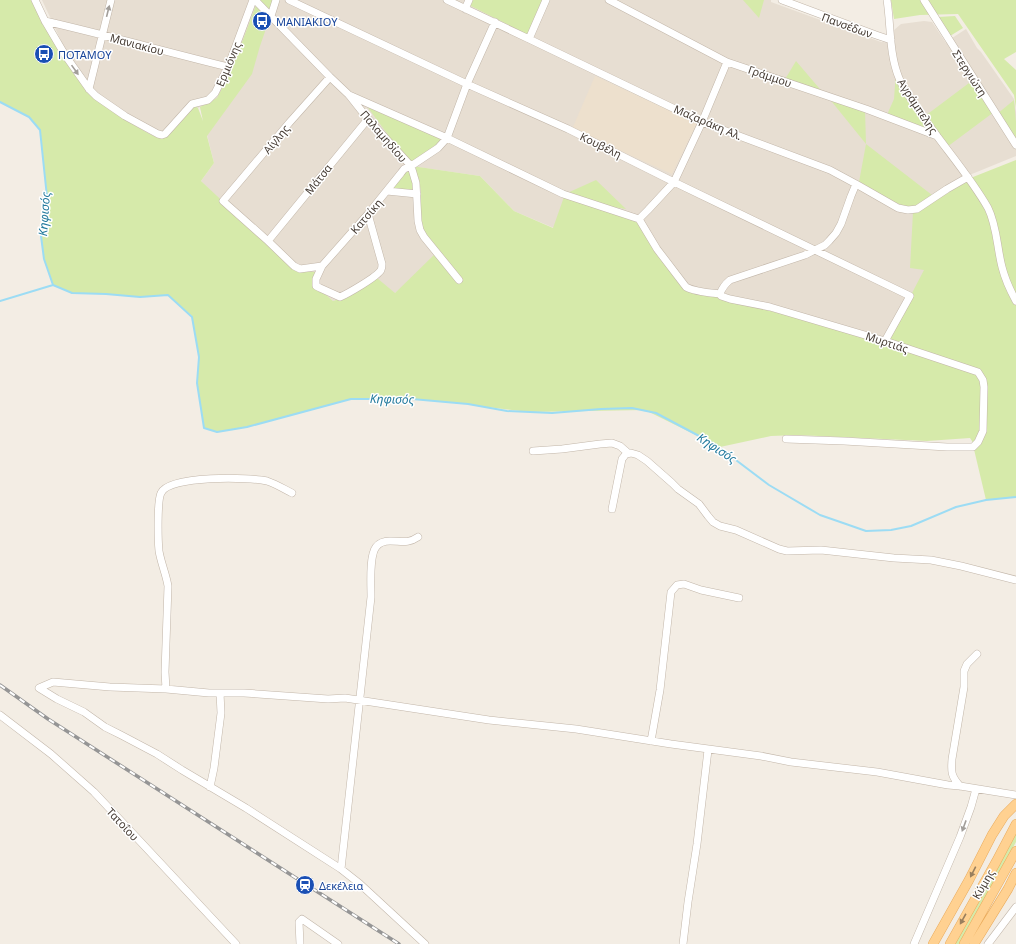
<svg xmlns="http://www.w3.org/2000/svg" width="1016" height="944" viewBox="0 0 1016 944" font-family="'Noto Sans',sans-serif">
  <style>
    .residential { fill: #e7ded2 }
    .education { fill: #ede0cd }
    .green { fill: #d6eaaa }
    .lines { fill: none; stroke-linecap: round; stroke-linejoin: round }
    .stream { stroke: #9cdcf4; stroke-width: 2 }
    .minor-casing { stroke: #c2b6a9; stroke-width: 8 }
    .major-casing { stroke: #eaab5b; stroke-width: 10 }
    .minor { stroke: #fff; stroke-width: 7 }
    .major { stroke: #ffd191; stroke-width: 9 }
    .rail-casing { stroke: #959595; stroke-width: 3.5 }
    .rail { stroke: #fff; stroke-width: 2; stroke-dasharray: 6; stroke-linecap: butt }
    .oneway { fill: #a29e9a }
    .oneway2 { fill: #997f5e }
    .labels { text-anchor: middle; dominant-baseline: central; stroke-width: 3; stroke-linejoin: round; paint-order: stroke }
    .transit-label { font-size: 11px; fill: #164399; stroke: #fff; text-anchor: start }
    .street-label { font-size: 11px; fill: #463c34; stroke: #fff }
    .water-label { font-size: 12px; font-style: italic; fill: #247b9e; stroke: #fff }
  </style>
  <rect width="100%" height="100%" fill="#f3ede4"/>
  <path class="residential" d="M 42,0 L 771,0 L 771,2 L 881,42 L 895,43 L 894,30 L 901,24 L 924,21 L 932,22 L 946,43 L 949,40 L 966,29 L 977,48 L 981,52 L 1014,99 L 1016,112 L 1016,156 L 967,176 L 947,190 L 959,207 L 887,341 L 685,289 L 554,228 L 514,211 L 480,176 L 411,166 L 419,221 L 437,252 L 427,266 L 395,293 L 352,295 L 333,301 L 297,271 L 221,202 L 201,181 L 214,163 L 200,107 L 198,108 L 195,105 L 161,138 L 91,90 L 63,45 Z"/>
  <path class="education" d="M 595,76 L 697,123 L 672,174 L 572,129 Z"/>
  <path class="green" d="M 0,0 L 34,0 L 88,93 L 124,119 L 146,132 L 158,138 L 165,138 L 195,105 L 198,108 L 203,121 L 200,107 L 217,98 L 231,71 L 258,0 L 276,0 L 260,46 L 252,74 L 207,136 L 214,163 L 201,181 L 297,271 L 315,272 L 316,286 L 333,301 L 352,295 L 377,278 L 395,293 L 437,252 L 425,237 L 419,221 L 421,193 L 419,179 L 412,167 L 414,193 L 388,190 L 411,166 L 363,101 L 447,138 L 412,166 L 480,176 L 514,211 L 553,228 L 565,194 L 596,180 L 626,209 L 600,205 L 635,220 L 685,289 L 887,341 L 924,270 L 910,268 L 913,212 L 948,193 L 968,179 L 1016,160 L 1016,497 L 986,500 L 972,441 L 970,438 L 927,441 L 797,435 L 771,436 L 720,447 L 645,410 L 529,412 L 487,407 L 468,404 L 412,399 L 352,399 L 247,427 L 217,432 L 204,428 L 197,383 L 199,357 L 192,316 L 168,295 L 140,297 L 106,294 L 72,293 L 53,285 L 44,259 L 41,236 L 47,197 L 40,130 L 29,117 L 0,102 Z
    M 471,0 L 545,0 L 528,35 L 469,5 Z
    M 743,0 L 764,0 L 759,18 Z
    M 891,0 L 1016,0 L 1016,52 L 1004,59 L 1016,70 L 1016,108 L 1014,95 L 958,14 L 920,15 L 894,19 Z
    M 955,16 L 963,28 L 950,36 L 938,17 Z
    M 796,61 L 825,95 L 784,81 Z
    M 896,71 L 925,116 L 973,80 L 994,112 L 947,147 L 937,135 L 886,117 L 894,99 Z
    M 828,97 L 865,109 L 866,144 L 932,195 C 926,200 919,207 910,207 C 901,208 869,187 859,182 L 866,144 Z
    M 1014,100 L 1016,122 L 1016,139 L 997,114 Z
    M 1016,833 L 1016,842 L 959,944 L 954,944 Z"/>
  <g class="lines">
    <path class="stream" d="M 0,102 L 29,117 L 40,130 L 47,197 L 41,236 L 44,259 L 53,285 L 72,293 L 106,294 L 140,297 L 168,295 L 192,317 L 199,357 L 197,383 L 204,428 L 217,432 L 247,427 L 351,399 L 412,399 L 468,404 L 507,411 L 552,413 L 601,409 L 632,408 L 656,413 L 716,445 L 769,485 L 820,515 L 846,524 L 866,531 L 891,530 L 911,526 L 956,507 L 986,500 L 1016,497
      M 0,301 L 53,285"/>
    <g class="minor-casing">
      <path id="minor" d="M 35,0 L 45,21 L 65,55 L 89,89 L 96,96 L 125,116 L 158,134 L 162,135 L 165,134 L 192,104 L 208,100 L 215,93 L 228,67 L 253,0
        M 255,0 L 330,77 L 349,95 L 368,119 L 411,166 L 416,183 L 418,221 L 420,230 L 424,237 L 459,280
        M 289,0 L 467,84 L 568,129 L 674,182 L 910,296 L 885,341
        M 447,0 L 529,39 L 702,122 L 830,170 L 856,184 L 898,208 L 908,210 L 917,209 L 947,189 L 968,177
        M 609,0 L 727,62 L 866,109 L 937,136
        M 782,0 L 876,35 L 891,40
        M 887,0 C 891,26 889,54 899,78 C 903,89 911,99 918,109 C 940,143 968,173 988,208 C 997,226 997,248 1002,267 C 1005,279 1010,290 1016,301
        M 924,0 L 1016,145
        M 465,9 L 469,0
        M 271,16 L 276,0
        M 45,21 C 106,35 167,52 228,67
        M 529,39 L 546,0
        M 330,77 L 289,123 L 223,201 L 268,241 L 294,266 L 300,269 L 322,266 L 316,279 L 316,286 L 320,288 L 340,297 C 347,294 377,277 381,270 C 382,268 382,266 382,264 L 368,214
        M 89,89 L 111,0
        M 349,95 L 447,138 L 563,194 L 639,219 L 648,210 L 674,182 L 702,122 L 727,62
        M 387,191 L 417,194
        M 639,219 L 657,249 L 686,287 C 695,292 711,293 720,294
        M 268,241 L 368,119
        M 322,266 L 368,214 L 401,173 L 404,169 L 411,166 L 438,148 L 447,138 L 467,84 L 495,22
        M 786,439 L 844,441 L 947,447 L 973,447 L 978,442 L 983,431 L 984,387 L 983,380 L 978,372 L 885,341 L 770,307 L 730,299 L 721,296 L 720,294 C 722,288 725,284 730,280 L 805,255 L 825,245 L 829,241 L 836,233 L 841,224 L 851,196 L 856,184
        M 533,451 L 562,449 L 600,444 L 612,443 L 620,446 L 628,453
        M 612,509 L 622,459 L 626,454 L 631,453 L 638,455 L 647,461 L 672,483 L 678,489 L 699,504 L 708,516 L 713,522 L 720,526 L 736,530 L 779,549 L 787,551 L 821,550 L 894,558 L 931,560 L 961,566 L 1016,580
        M 166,689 L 165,672 L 168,586 C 166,574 161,563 159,551 C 158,541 157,501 161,493 C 169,475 250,477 267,481 C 276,484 284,489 292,493
        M 0,715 L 51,754 L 94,792 L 236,944
        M 651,741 L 660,690 L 671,592 L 677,585 L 684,584 L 701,590 L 739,598
        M 960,786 C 951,776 951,772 952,759 L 964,687 L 964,671 L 967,664 L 977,654
        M 210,787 L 214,768 L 221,713 L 220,693
        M 341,869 L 371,597 C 371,585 369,556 376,547 C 379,543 385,541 390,541 C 401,541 408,544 418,537
        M 300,944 L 299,922 L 302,919 L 338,944
        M 425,944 L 360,884 L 341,869 L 246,808 L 182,770 L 157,754 L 121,735 L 105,727 L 84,712 L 57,699 L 39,688 L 53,682 L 110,687 L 166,689 L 209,693 L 244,693 L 328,699 L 345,698 L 489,720 L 576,729 L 671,744 L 761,756 L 791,762 L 877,772 L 948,785 L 960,786 L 1016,795
        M 683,944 L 688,902 L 697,844 L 708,750
        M 914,944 L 960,837 L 971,807 L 976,789
        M 988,944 L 1016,907"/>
    </g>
    <g class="major-casing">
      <path id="major" d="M 933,944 L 969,880 L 992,835 L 1004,816 L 1016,804
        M 950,944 L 996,862 L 1016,824
        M 964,944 L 1016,851
        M 974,944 L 1008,889 L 1016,873"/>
    </g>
    <use href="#minor" class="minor"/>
    <use href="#major" class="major"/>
    <g class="rail-casing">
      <path id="rail" d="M 0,685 L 48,719 L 399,944"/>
    </g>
    <use href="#rail" class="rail"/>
  </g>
  <defs><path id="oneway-solid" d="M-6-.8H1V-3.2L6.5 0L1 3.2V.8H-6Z"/></defs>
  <g class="oneway">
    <use href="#oneway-solid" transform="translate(108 11) rotate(-76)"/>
    <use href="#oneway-solid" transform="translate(75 70) rotate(55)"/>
    <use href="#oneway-solid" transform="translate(964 826) rotate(110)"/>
  </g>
  <g class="oneway2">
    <use href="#oneway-solid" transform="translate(973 872) rotate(117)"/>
    <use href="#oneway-solid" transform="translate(963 919) rotate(119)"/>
  </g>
  <defs>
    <g id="bus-disc" transform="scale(1)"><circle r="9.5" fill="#1a4fb4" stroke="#fff"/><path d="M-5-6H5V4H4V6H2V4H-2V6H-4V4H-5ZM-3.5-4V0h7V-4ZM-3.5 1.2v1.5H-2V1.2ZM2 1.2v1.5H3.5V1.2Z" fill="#fff"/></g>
    <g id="station-disc" transform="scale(1)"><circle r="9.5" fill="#1a4fb4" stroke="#fff"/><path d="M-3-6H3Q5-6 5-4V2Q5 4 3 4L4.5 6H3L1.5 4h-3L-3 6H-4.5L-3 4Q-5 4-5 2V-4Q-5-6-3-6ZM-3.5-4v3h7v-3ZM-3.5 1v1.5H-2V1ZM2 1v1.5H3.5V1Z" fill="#fff"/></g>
  </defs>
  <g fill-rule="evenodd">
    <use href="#bus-disc" x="262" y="21"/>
    <use href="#bus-disc" x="44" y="54"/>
    <use href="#station-disc" x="305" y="885"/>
  </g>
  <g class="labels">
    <g class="transit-label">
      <text x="276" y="21">ΜΑΝΙΑΚΙΟΥ</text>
      <text x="58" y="54">ΠΟΤΑΜΟΥ</text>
      <text x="319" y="885">Δεκέλεια</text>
    </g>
    <g class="street-label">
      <text transform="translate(847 25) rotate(20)">Πανσέδων</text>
      <text transform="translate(137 44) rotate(15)">Μανιακίου</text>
      <text transform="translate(228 64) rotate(-67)">Ερμιόνης</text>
      <text transform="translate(970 73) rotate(57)">Στεργιώτη</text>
      <text transform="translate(770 76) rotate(19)">Γράμμου</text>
      <text transform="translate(918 106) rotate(57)">Αγράμπελης</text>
      <text transform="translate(708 122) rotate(23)">Μαζαράκη Αλ.</text>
      <text transform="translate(384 136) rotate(49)">Παλαμηδίου</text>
      <text transform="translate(276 139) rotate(-50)">Αίγλης</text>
      <text transform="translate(601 145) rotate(26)">Κουβέλη</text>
      <text transform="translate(318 179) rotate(-51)">Μάτσα</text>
      <text transform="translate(366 216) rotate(-49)">Κατσίκη</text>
      <text transform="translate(887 342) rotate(18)">Μυρτιάς</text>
      <text transform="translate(123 824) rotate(47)">Τατοΐου</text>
      <text transform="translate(983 884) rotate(-60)">Κύμης</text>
    </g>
    <g class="water-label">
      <text transform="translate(44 214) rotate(-86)">Κηφισός</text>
      <text transform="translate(392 399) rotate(1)">Κηφισός</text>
      <text transform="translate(717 448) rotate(33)">Κηφισός</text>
    </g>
  </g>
</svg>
